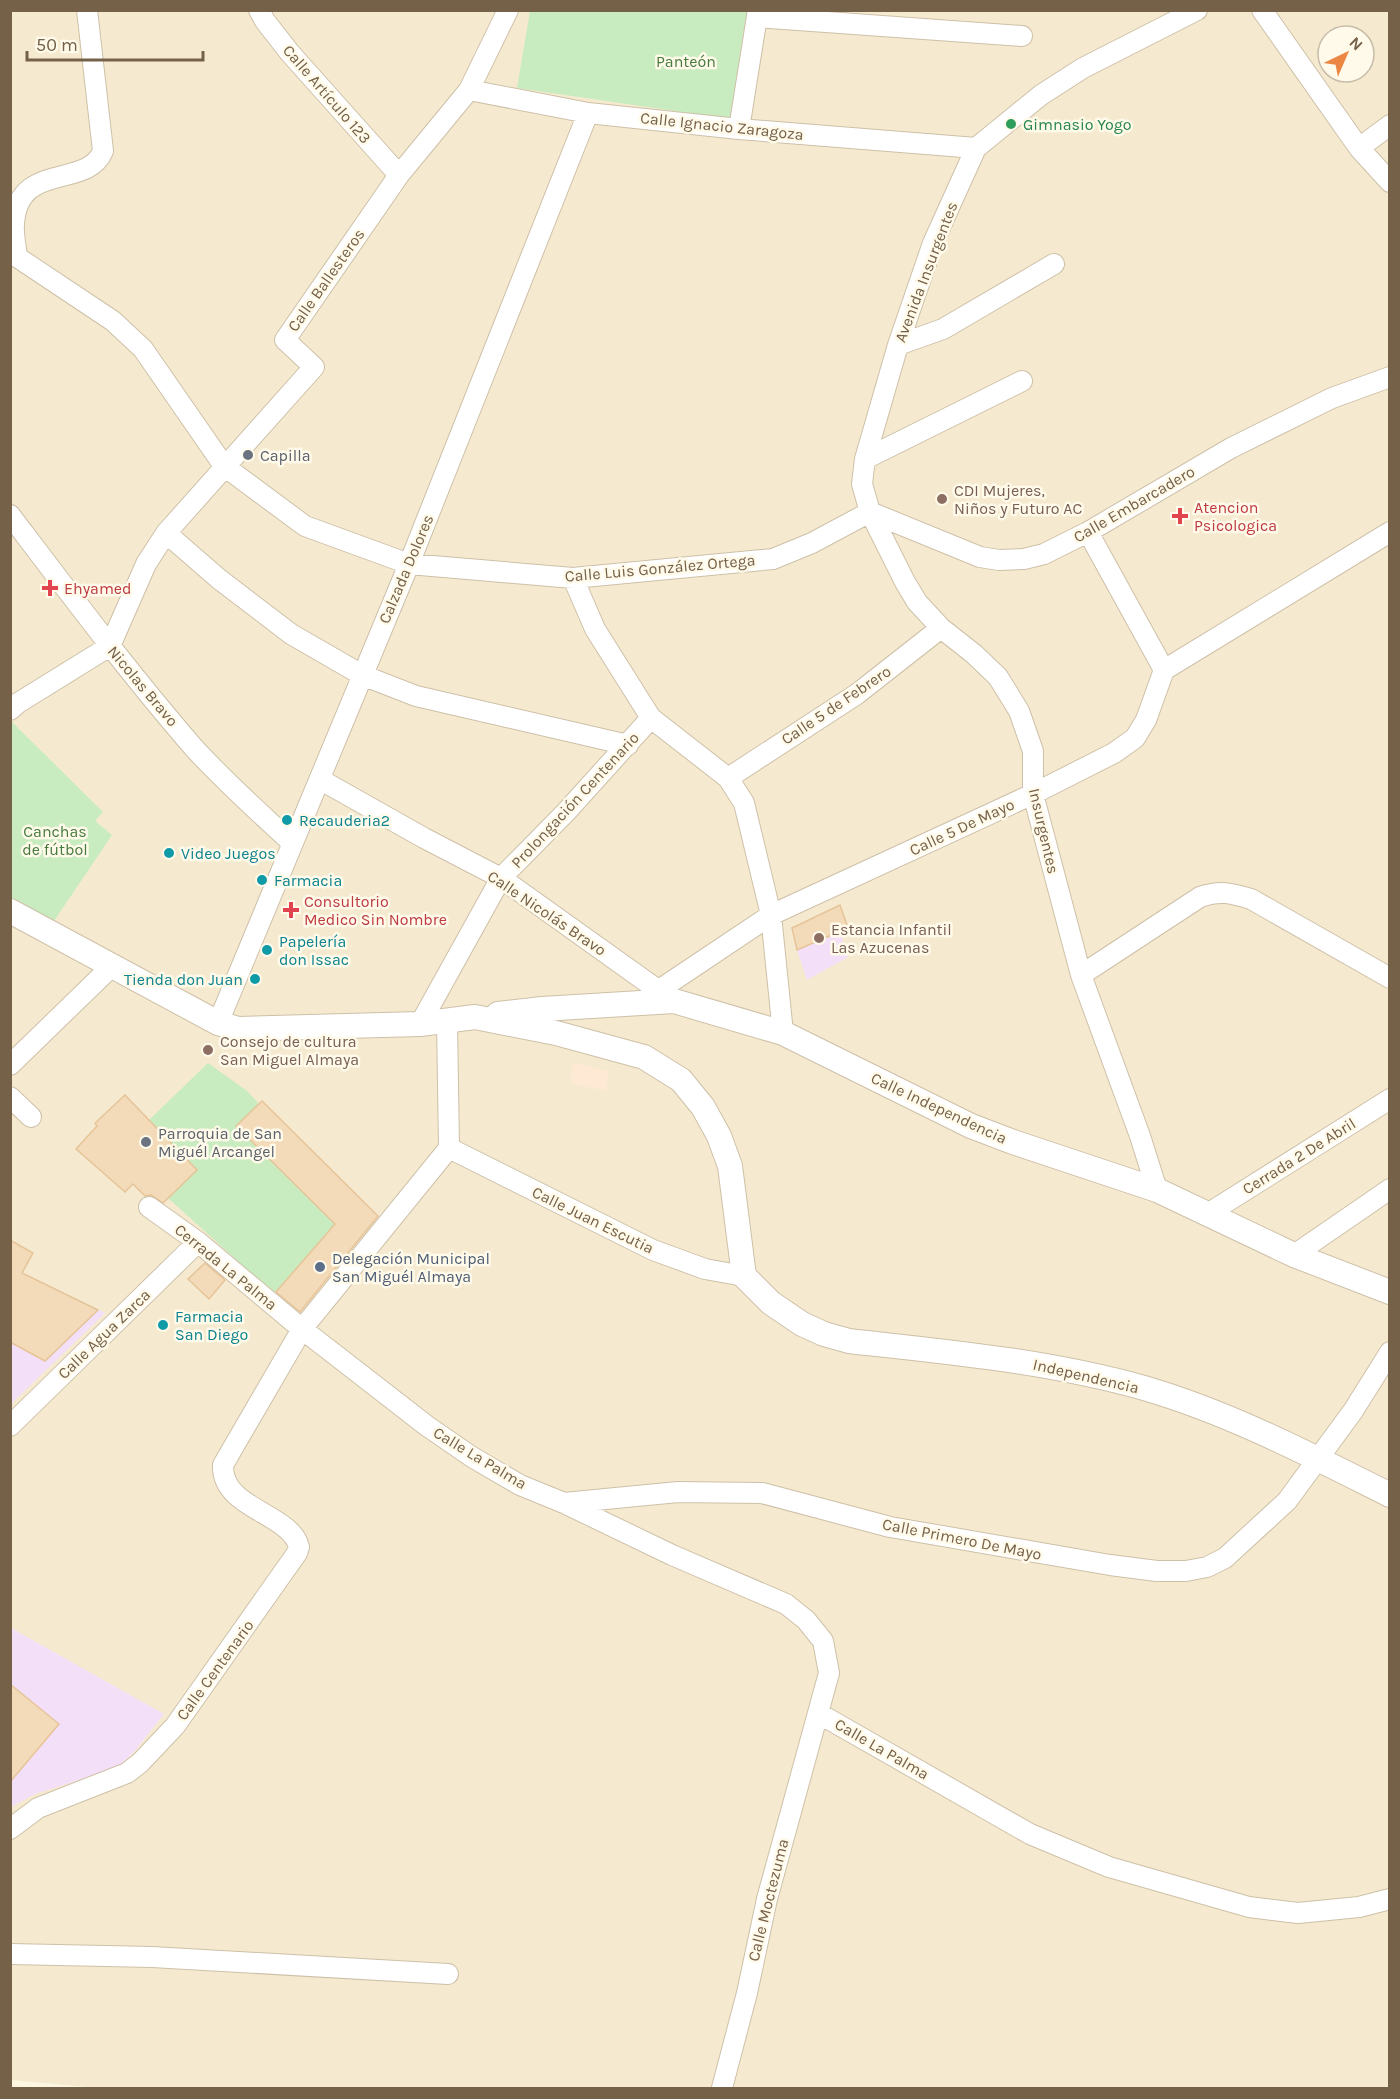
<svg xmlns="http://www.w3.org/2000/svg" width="1400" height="2099" viewBox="0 0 1400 2099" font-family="Karla,sans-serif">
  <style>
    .residential { fill: #f5ead0; fill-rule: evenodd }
    .commercial { fill: #fee9d5 }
    .education { fill: #f4dff9 }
    .green { fill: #c9ebc0 }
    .building { fill: #f3dab8; stroke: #e6c498; stroke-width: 1.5 }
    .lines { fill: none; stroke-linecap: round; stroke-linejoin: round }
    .minor-casing { stroke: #cec0a8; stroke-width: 22 }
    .tertiary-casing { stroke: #cec0a8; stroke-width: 26 }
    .minor { stroke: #fff; stroke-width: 20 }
    .tertiary { stroke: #fff; stroke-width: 24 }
    .leisure-dot { fill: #2e9e5b; stroke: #fffae9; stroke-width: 2 }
    .worship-dot { fill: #6b7280; stroke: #fffae9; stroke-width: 2 }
    .education-dot { fill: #8d6e63; stroke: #fffae9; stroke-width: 2 }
    .health-dot { fill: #e0444e; stroke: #fffae9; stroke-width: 2 }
    .culture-dot { fill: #0f9aa8; stroke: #fffae9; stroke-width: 2 }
    .service-dot { fill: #5c6f8a; stroke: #fffae9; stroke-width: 2 }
    .labels { text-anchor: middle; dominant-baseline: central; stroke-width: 5; stroke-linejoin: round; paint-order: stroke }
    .park-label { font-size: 16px; fill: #467b3f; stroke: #fffae9 }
    .street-label { font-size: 16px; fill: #756048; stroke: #fffae9 }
    .leisure-label { font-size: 16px; fill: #27864d; stroke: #fffae9; text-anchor: start }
    .worship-label { font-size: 16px; fill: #5b616d; stroke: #fffae9; text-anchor: start }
    .education-label { font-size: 16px; fill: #785e54; stroke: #fffae9; text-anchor: start }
    .health-label { font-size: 16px; fill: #be3a42; stroke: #fffae9; text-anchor: start }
    .culture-label { font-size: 16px; fill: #0d838f; stroke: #fffae9; text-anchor: start }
    .service-label { font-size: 16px; fill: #4e5e75; stroke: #fffae9; text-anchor: start }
  </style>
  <rect width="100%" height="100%" fill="#fdf7e2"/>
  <path class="residential" d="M 10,11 L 1389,11 L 1389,2088 L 99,2088 L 11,2080 ZM 1328,36 L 1364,36 L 1364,72 L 1328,72 Z"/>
  <path class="commercial" d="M 573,1063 L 609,1071 L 606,1091 L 570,1083 Z"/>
  <path class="education" d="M 840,905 L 848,928 L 840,932 L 848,957 L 807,980 L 797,950 L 792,928 Z
    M 11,1267 L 105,1313 L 11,1404 Z
    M 11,1628 L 164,1714 L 135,1751 L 121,1764 L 89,1777 L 35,1794 L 11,1807 Z"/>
  <path class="green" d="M 530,11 L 747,11 L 730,119 L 517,88 Z
    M 12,722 L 103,812 L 95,821 L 112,835 L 54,921 L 11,898 Z
    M 208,1063 L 247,1091 L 259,1104 L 236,1126 L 335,1224 L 274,1294 L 168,1198 L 197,1170 L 149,1120 Z"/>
  <path class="building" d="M 840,905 L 848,928 L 797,950 L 792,928 Z
    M 125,1095 L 197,1170 L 163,1203 L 151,1195 L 145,1196 L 133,1184 L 125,1192 L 76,1149 L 97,1126 L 95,1123 Z
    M 262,1101 L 378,1216 L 300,1312 L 276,1292 L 335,1224 L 236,1126 Z
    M 10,1240 L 33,1253 L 22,1273 L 98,1310 L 45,1361 L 10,1342 Z
    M 205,1263 L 225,1280 L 209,1299 L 188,1279 Z
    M 10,1684 L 59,1724 L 10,1782 Z"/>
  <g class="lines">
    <g class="minor-casing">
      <path id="minor" d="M 259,10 L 265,21 L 290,53 L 399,175
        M 1262,10 L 1359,148 L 1390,182
        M 757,17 L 1022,36
        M 469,90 L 588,113 L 739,129 L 976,148
        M 739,129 L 758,10
        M 1359,148 L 1390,125
        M 17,257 L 113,321 L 143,349 L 224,466 L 305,526 L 409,564 L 573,578 L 773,559 L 812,543 L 870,512
        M 17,257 C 16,246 13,235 14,224 C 18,160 87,190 103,151 L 87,10
        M 898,345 L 943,329 L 1054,264
        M 865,459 L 1022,381
        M 870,512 L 980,557 L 999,560 L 1024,559 L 1044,554 L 1088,532 L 1231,448 L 1332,398 L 1390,377
        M 10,515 C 70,594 129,673 194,748 C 225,782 259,812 292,843
        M 1088,532 L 1164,670
        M 166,533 L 219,579 L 291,634 L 362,675 L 416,696 L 628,745
        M 10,710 L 18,703 L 110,646 L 146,564 L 166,533 L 314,367 L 285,340 L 399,175 L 469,90 L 508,10
        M 651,718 L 728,778 L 744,803 L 771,915 L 783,1033
        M 728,778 L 857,694 L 941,628
        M 321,780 L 424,838 L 501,878 L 669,998
        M 1081,975 L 1200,897 C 1220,890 1231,893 1251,899 L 1390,978
        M 659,990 L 771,915 L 1033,794 L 1114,753 L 1135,738 L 1146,720 L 1164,670 L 1390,532
        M 218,1023 L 409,564 L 588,113
        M 420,1024 L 501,878 L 566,812 L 651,718 L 595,629 L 573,578
        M 10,1065 L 112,966
        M 10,1097 L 31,1117
        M 449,1148 L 653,1250 L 705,1269 L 744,1276
        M 1157,1190 L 1140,1136 L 1081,975 L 1033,794 L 1033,751 L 1019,711 L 998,677 L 974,654 L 941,628 L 917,602 L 905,582 L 870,512 L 862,484 L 865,459 L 898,345 L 933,243 L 976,148 L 1041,95 L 1083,68 L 1197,10
        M 149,1207 L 198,1242 L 302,1329 L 427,1426 L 472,1457 L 520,1485 L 564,1503 L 672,1555 L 786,1604 L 806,1620 L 823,1641 L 829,1673 L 767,1899 L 747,1993 L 722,2088
        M 1209,1213 L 1390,1099
        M 1294,1255 L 1390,1189
        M 10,1426 L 198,1242
        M 564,1503 L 678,1492 L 762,1493 L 890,1527 L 1110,1565 L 1157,1571 L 1186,1571 L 1207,1567 L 1225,1558 L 1287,1501 L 1353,1411 L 1390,1352
        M 818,1713 L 1030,1834 L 1109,1867 L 1249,1907 L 1298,1913 L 1359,1907 L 1390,1899
        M 10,1829 L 38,1808 L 127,1773 L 140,1763 L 175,1726 L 297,1553 L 299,1547 C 291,1513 221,1509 223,1465 L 302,1329 L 449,1148 L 447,1022
        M 10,1954 L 152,1957 L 448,1974"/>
    </g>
    <g class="tertiary-casing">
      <path id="tertiary" d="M 10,911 L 218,1023 L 238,1029 L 420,1024 L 475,1017 L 556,1033 L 644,1057 L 681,1080 L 703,1107 L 719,1136 L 730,1166 L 744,1276 L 771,1303 L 802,1324 L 824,1334 L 849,1341 C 948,1352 1048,1361 1144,1388 C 1230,1413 1310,1455 1390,1495
        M 498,1014 L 542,1009 L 674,1001 L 783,1033 L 971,1126 L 1013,1142 L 1157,1190 L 1294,1255 L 1390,1292"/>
    </g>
    <use href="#minor" class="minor"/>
    <use href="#tertiary" class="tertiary"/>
  </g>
  <circle class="leisure-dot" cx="1011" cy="124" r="6"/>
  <g class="worship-dot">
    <circle cx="248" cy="455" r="6"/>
    <circle cx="146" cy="1142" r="6"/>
  </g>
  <g class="education-dot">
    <circle cx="942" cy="499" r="6"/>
    <circle cx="819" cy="938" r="6"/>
    <circle cx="208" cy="1050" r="6"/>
  </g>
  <g class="health-dot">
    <path d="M1177 507h6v6h6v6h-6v6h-6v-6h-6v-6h6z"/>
    <path d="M47 579h6v6h6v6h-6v6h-6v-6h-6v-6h6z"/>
    <path d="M288 901h6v6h6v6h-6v6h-6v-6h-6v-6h6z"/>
  </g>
  <g class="culture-dot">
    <circle cx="287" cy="820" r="6"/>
    <circle cx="169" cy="853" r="6"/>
    <circle cx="262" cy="880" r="6"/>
    <circle cx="267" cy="950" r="6"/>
    <circle cx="255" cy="979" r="6"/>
    <circle cx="163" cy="1325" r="6"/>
  </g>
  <circle class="service-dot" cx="320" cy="1267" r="6"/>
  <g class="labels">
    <g class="park-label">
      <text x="686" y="61">Panteón</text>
      <text x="55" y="831">Canchas<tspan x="55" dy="18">de fútbol</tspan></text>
    </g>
    <g class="street-label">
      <text transform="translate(327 94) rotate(49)">Calle Artículo 123</text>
      <text transform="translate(722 126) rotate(6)">Calle Ignacio Zaragoza</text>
      <text transform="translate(926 272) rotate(-69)">Avenida Insurgentes</text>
      <text transform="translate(326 280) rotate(-55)">Calle Ballesteros</text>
      <text transform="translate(1134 504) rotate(-30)">Calle Embarcadero</text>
      <text transform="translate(660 568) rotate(-5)">Calle Luis González Ortega</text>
      <text transform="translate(406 569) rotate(-67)">Calzada Dolores</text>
      <text transform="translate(143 686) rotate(50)">Nicolas Bravo</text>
      <text transform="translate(836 705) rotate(-34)">Calle 5 de Febrero</text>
      <text transform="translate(575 800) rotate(-47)">Prolongación Centenario</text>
      <text transform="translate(962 827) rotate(-25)">Calle 5 De Mayo</text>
      <text transform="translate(1044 831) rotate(77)">Insurgentes</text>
      <text transform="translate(547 913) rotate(34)">Calle Nicolás Bravo</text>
      <text transform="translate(939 1108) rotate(25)">Calle Independencia</text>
      <text transform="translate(1299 1156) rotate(-32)">Cerrada 2 De Abril</text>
      <text transform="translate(593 1220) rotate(26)">Calle Juan Escutia</text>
      <text transform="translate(226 1267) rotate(39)">Cerrada La Palma</text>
      <text transform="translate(104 1334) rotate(-44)">Calle Agua Zarca</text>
      <text transform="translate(1086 1376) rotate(13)">Independencia</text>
      <text transform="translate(480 1458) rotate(31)">Calle La Palma</text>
      <text transform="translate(962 1539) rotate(11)">Calle Primero De Mayo</text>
      <text transform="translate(215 1670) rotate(-54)">Calle Centenario</text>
      <text transform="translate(882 1749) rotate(30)">Calle La Palma</text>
      <text transform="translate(768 1900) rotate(-76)">Calle Moctezuma</text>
    </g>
    <g class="leisure-label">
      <text x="1023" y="124">Gimnasio Yogo</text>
    </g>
    <g class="worship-label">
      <text x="260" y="455">Capilla</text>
      <text x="158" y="1133">Parroquia de San<tspan x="158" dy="18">Miguél Arcangel</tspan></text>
    </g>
    <g class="education-label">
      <text x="954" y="490">CDI Mujeres,<tspan x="954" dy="18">Niños y Futuro AC</tspan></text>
      <text x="831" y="929">Estancia Infantil<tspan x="831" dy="18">Las Azucenas</tspan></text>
      <text x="220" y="1041">Consejo de cultura<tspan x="220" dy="18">San Miguel Almaya</tspan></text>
    </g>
    <g class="health-label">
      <text x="1194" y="507">Atencion<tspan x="1194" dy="18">Psicologica</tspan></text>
      <text x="64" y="588">Ehyamed</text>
      <text x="304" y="901">Consultorio<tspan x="304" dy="18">Medico Sin Nombre</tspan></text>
    </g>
    <g class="culture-label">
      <text x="299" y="820">Recauderia2</text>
      <text x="181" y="853">Video Juegos</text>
      <text x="274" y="880">Farmacia</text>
      <text x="279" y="941">Papelería<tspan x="279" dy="18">don Issac</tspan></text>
      <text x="243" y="979" text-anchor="end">Tienda don Juan</text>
      <text x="175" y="1316">Farmacia<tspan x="175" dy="18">San Diego</tspan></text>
    </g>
    <g class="service-label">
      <text x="332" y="1258">Delegación Municipal<tspan x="332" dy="18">San Miguél Almaya</tspan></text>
    </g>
  </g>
  <rect width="1400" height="2099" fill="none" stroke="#756048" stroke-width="24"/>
  <g transform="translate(1346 54) rotate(44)"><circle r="28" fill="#fffae9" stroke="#c8bca9" stroke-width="1.5"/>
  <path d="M0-4.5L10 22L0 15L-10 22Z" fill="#eb8742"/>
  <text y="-9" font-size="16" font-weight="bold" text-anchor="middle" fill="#756048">N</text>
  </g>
  <path d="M27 51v9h176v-9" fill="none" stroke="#756048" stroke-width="3"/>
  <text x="36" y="51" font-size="18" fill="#756048" stroke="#fffae9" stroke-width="4.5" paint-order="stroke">50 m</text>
</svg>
